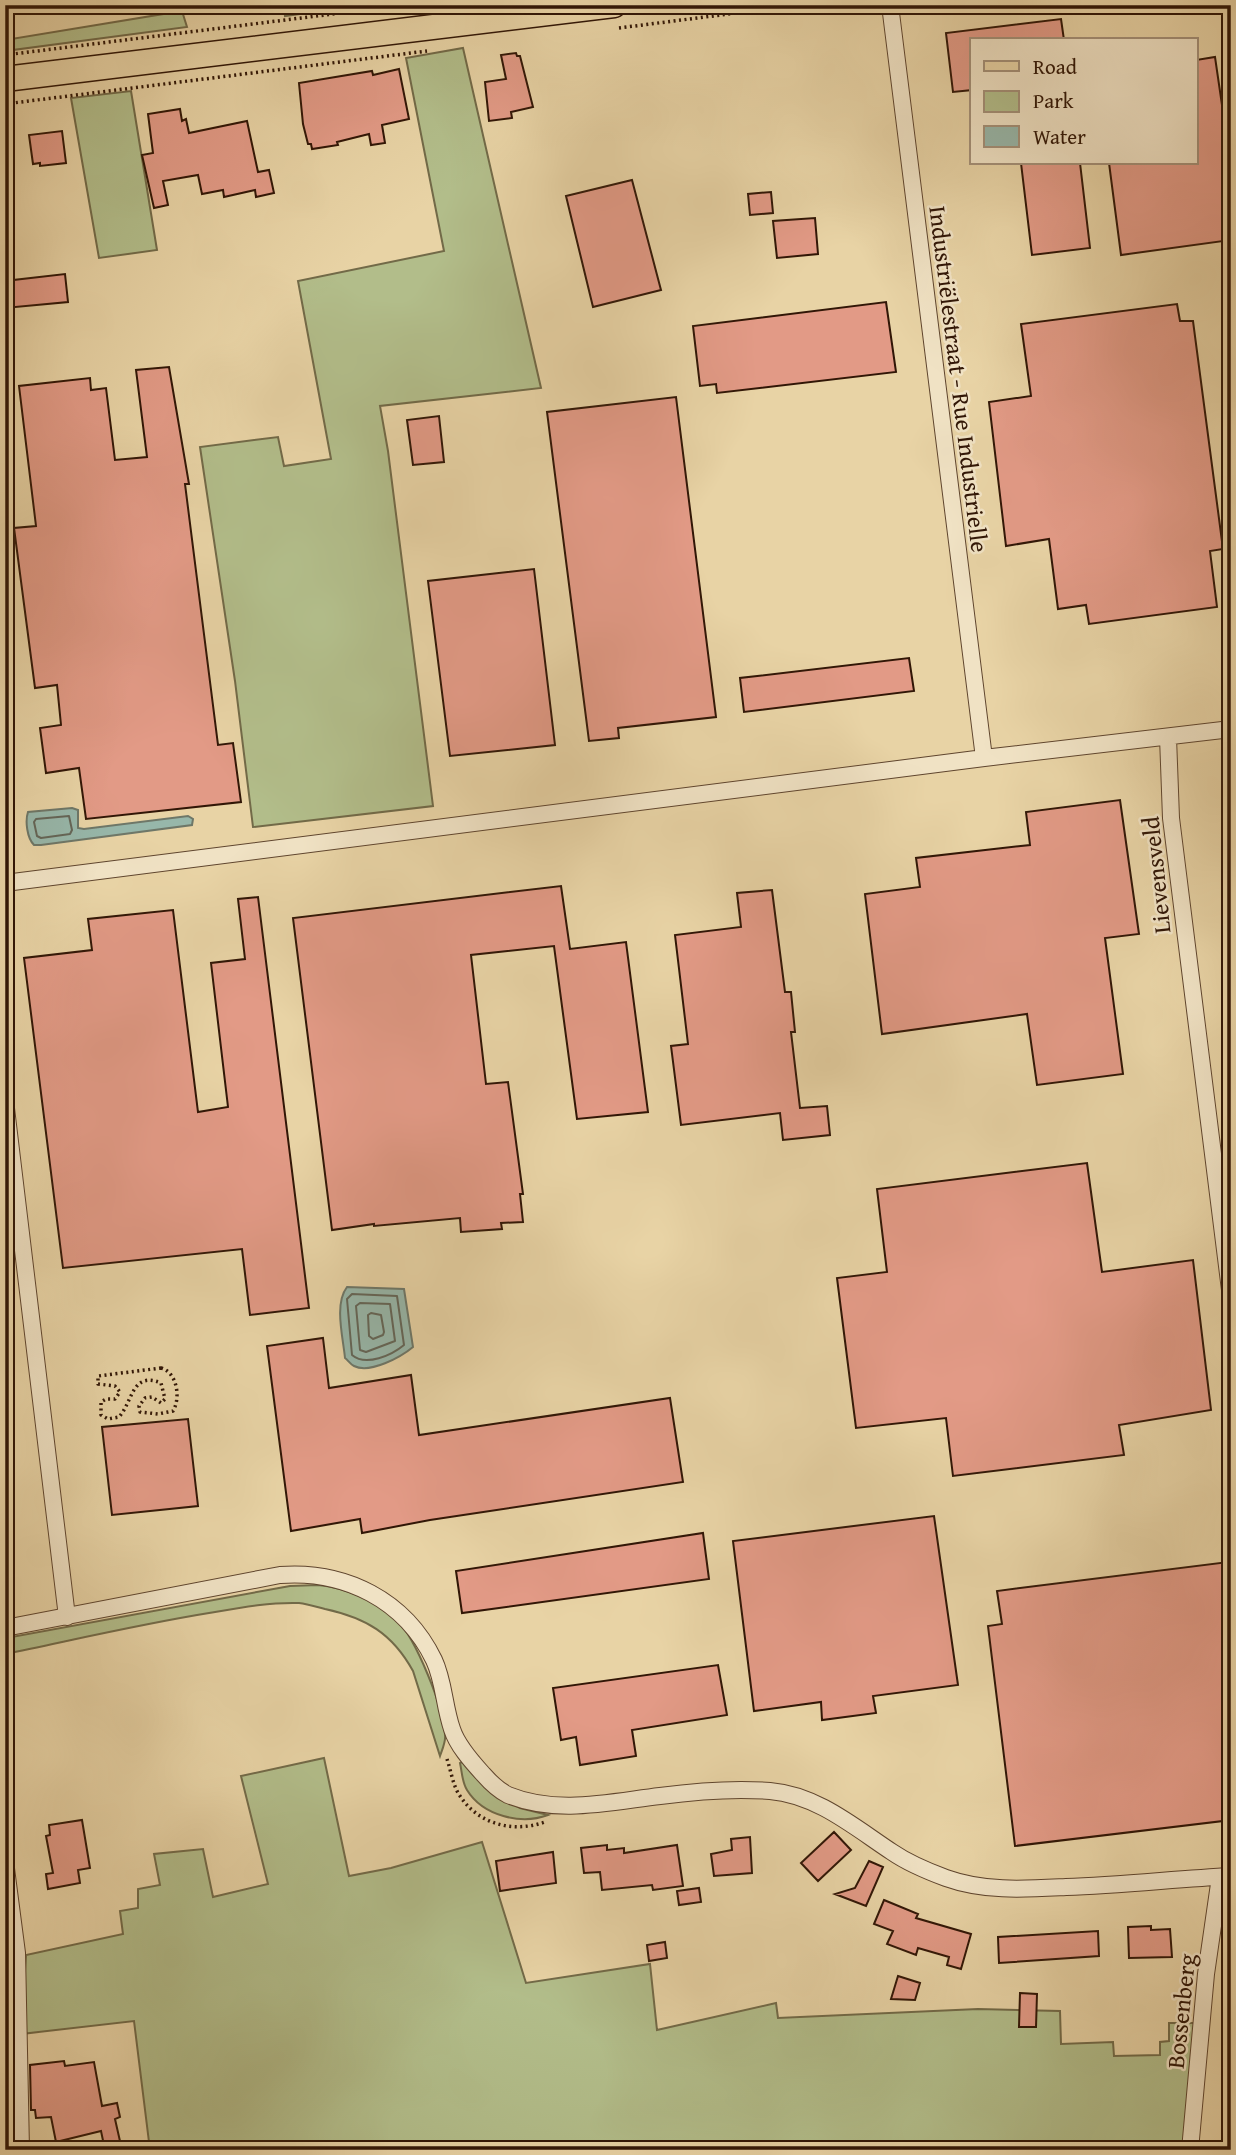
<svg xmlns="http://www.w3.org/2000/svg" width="1236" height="2155" viewBox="0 0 1236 2155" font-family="'Gentium Book Plus',serif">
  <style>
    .green { fill: #b2bd8a; stroke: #726a48; stroke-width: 2 }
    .water { fill: #97b7aa; stroke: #6e7768; stroke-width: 2 }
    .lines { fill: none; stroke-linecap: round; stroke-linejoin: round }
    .shore { stroke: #646658; stroke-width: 2 }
    .building { fill: #e29a86; stroke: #311606; stroke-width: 2 }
    .street-casing { stroke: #5f452e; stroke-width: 18 }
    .primary-casing { stroke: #311606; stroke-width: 27 }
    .path { stroke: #311606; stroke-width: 3.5; stroke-dasharray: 2 3.5; stroke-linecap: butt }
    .street { stroke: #f0e2c4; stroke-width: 16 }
    .primary { stroke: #e8d3a5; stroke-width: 24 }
    .labels { text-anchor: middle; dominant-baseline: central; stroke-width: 5; stroke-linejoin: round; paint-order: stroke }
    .street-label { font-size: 24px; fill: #311606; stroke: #f0e2c4 }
  </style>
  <rect width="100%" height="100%" fill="#e8d3a5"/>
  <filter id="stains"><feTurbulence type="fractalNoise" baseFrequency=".00286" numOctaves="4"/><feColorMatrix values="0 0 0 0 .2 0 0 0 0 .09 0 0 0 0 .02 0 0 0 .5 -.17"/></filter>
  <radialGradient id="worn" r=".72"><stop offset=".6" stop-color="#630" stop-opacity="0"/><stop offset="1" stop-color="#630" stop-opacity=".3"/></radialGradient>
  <path class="green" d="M 284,5 L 364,5 L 285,16 Z
    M 182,11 L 187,27 L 5,51 L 5,40 Z
    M 463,48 L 541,388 L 380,406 L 388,451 L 433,806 L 253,827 L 235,681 L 200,447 L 278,437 L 284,466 L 331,459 L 298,281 L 444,251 L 406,58 Z
    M 131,91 L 157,250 L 99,258 L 71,98 Z
    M 318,1585 C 343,1587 378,1601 397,1620 C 416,1639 444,1708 445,1735 C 446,1742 442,1750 440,1756 L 413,1671 C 392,1633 366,1618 325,1609 C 317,1607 308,1604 299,1603 C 269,1602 238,1608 209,1613 C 141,1624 73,1640 5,1654 L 6,1638 L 290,1586 Z
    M 324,1758 L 349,1876 L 391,1868 L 482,1842 L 526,1983 L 650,1964 L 657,2030 L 776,2003 L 778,2018 L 978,2009 L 1060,2011 L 1061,2044 L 1113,2042 L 1114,2056 L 1160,2055 L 1160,2042 L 1169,2041 L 1169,2023 L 1198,2023 L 1186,2150 L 150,2150 L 134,2021 L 21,2034 L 26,1955 L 123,1934 L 120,1911 L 138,1908 L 138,1889 L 160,1885 L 154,1854 L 203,1849 L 213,1897 L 268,1884 L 241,1776 Z
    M 464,1761 L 500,1796 L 520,1808 L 548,1815 C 521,1825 483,1816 467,1790 C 462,1782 462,1772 460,1763 Z"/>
  <path class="water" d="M 72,808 L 78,810 L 78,828 L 84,829 L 188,816 L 193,819 L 192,825 L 41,845 L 34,845 C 27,838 25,821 28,812 Z
    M 347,1287 L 404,1289 L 413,1347 C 401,1357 370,1374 354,1366 C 350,1364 348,1360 345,1358 C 343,1337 334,1304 347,1287 Z"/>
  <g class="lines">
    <path class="shore" d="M 69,816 L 72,830 L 70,834 L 41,838 L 37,836 L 34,822 L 36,819 Z
      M 352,1294 L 397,1296 L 404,1345 C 392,1355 366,1367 352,1355 L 347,1299 Z
      M 360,1303 L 390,1304 L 395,1341 L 366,1352 L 360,1350 L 356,1306 Z
      M 371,1313 L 381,1315 L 384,1332 L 383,1335 L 373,1339 L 369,1336 L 368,1315 Z"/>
  </g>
  <path class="building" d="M 1061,19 L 1064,40 L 972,40 L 972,90 L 953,92 L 946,33 Z
    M 516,53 L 517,56 L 520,56 L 533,107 L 511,112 L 512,118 L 489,121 L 485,82 L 506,79 L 501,55 Z
    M 1215,57 L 1223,112 L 1231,111 L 1231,240 L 1121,255 L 1109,163 L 1196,163 L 1196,60 Z
    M 399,69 L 409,119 L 382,125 L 385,143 L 371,145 L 369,134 L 337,142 L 338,145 L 312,149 L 311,144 L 308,144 L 303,124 L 299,83 L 372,71 L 373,75 Z
    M 180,109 L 182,121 L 186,119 L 189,133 L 247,121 L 258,172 L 269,170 L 274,193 L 256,197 L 255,190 L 224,197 L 223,190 L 202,194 L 198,175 L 163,181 L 168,205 L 154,208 L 142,155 L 153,153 L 148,114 Z
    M 62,131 L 66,163 L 40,166 L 40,163 L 33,164 L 29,135 Z
    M 1021,163 L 1080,163 L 1090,248 L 1032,255 Z
    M 632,180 L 661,290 L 593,307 L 566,196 Z
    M 771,192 L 773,213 L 750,215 L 748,194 Z
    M 815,218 L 818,254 L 777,258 L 773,221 Z
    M 65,274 L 68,302 L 5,308 L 5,281 Z
    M 886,302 L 896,372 L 717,393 L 716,384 L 700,386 L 693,326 Z
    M 1177,304 L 1180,321 L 1193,321 L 1223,549 L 1210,551 L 1217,607 L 1089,624 L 1086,605 L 1058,609 L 1049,539 L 1006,546 L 989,402 L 1031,396 L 1021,324 Z
    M 169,367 L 189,484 L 185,484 L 218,745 L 233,743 L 241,802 L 86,819 L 79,768 L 46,773 L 40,728 L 61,725 L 57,685 L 35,688 L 14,528 L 36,526 L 19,386 L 90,378 L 91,390 L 106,388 L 115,460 L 147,457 L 136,370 Z
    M 676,397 L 716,717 L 618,728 L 619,738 L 589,741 L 547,412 Z
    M 439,416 L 444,462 L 413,465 L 407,420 Z
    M 534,569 L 555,745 L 450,756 L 428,581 Z
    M 909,658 L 914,691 L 744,712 L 740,678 Z
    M 1120,800 L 1139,934 L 1105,938 L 1123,1074 L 1037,1085 L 1027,1014 L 882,1034 L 865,894 L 920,887 L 916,858 L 1030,845 L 1026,812 Z
    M 561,886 L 570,949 L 626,942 L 648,1112 L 577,1119 L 554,946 L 471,955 L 486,1084 L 508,1082 L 523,1194 L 520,1194 L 523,1222 L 501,1223 L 502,1229 L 461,1232 L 460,1218 L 374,1226 L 374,1224 L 332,1230 L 293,918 Z
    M 772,890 L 785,992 L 791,992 L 795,1032 L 791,1032 L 800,1108 L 827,1106 L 830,1135 L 783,1140 L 780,1113 L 681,1125 L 671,1046 L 688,1044 L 675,935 L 741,927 L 737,893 Z
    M 258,897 L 309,1308 L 250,1315 L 242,1249 L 63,1268 L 24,958 L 92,950 L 88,919 L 173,910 L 198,1112 L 228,1107 L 211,963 L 245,959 L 238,899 Z
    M 1087,1163 L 1102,1272 L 1193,1260 L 1211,1410 L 1119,1425 L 1124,1455 L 953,1476 L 946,1418 L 856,1428 L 837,1278 L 887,1272 L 877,1189 Z
    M 323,1338 L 329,1388 L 411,1375 L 419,1435 L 670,1398 L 683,1482 L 430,1520 L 362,1533 L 360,1519 L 291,1531 L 267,1346 Z
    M 188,1419 L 198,1506 L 112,1515 L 102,1427 Z
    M 934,1516 L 958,1685 L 873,1696 L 876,1713 L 822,1720 L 821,1702 L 754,1711 L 733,1541 Z
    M 703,1533 L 709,1579 L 462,1613 L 456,1571 Z
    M 1228,1562 L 1231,1582 L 1231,1820 L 1015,1846 L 988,1626 L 1002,1624 L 997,1591 Z
    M 718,1665 L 727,1715 L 632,1730 L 636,1756 L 580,1765 L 576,1737 L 561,1740 L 553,1688 Z
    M 82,1820 L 90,1868 L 78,1870 L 80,1883 L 48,1889 L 46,1874 L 53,1873 L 46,1836 L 50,1835 L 49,1825 Z
    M 834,1832 L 851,1850 L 818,1881 L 801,1863 Z
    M 750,1837 L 752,1873 L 714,1876 L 711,1854 L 732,1850 L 731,1839 Z
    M 607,1845 L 607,1850 L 624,1848 L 624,1853 L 677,1845 L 683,1886 L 653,1890 L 652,1885 L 602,1890 L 600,1872 L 584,1873 L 581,1848 Z
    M 553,1852 L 556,1883 L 500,1891 L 496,1861 Z
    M 869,1861 L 883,1867 L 866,1906 L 835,1894 L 855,1888 Z
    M 699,1888 L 701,1902 L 679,1905 L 677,1891 Z
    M 884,1900 L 918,1914 L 916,1918 L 971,1934 L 961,1969 L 947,1965 L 949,1957 L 918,1948 L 916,1955 L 887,1944 L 893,1931 L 874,1924 Z
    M 1151,1926 L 1151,1930 L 1170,1929 L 1172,1957 L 1129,1958 L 1128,1927 Z
    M 1098,1931 L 1099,1956 L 999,1963 L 998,1937 Z
    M 665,1942 L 667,1958 L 649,1961 L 647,1945 Z
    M 898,1976 L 920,1983 L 915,2000 L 891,1999 Z
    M 1020,1993 L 1037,1994 L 1036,2027 L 1019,2027 Z
    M 64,2061 L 65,2066 L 94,2062 L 102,2106 L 117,2103 L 120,2117 L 115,2119 L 122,2150 L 105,2150 L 101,2131 L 56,2142 L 51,2117 L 36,2118 L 35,2110 L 31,2110 L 30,2065 Z"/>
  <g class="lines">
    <g class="street-casing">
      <path id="street" d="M 890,5 L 984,758
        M 1168,737 L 1171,818 L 1231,1298
        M 5,883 L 984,758 L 1231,729
        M 5,1100 L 67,1617
        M 5,1628 L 280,1575 C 345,1570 405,1600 434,1660 C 444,1681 444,1706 452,1729 C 457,1745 471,1761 483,1774 C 490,1782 498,1790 508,1795 C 557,1815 610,1802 660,1796 C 697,1791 733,1788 770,1791 C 817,1795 854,1827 892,1852 C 908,1863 927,1871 946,1878 C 985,1892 1026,1889 1066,1887 C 1121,1885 1176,1879 1231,1876
        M 5,1861 L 17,1953 L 21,2150
        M 1190,2150 L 1206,1974 L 1220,1877"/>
    </g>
    <g class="primary-casing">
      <path id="primary" d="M 5,79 L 614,5"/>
    </g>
    <path class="path" d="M 619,28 L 799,5
      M 5,55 L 405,5
      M 5,104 L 427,51
      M 161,1368 C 177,1372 181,1398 173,1411 L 158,1414 L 140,1412 L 139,1406 L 145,1398 L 152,1397 L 161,1403 L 165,1399 L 161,1383 C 132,1371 133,1401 119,1417 L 108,1419 L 101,1415 L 101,1402 L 106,1399 L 115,1399 L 120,1392 L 115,1386 L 98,1384 L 98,1376 Z
      M 447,1759 C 451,1771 453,1786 460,1796 C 479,1825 514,1833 545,1822"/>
    <use href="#street" class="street"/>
    <use href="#primary" class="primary"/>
  </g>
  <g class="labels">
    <g class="street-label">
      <text transform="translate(959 379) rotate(83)">Industriëlestraat - Rue Industrielle</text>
      <text transform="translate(1156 875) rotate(-96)">Lievensveld</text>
      <text transform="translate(1181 2011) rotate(-84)">Bossenberg</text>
    </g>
  </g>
  <rect width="1236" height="2155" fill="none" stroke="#e8d3a5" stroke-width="28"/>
  <rect x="7" y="7" width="1222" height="2141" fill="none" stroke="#311606" stroke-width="3.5"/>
  <rect x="14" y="14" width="1208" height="2127" fill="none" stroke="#311606" stroke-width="2"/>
  <rect x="970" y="38" width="228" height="126" fill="#f0e2c4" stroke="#a49078" stroke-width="2"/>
  <rect x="984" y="61" width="35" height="10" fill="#e8d3a5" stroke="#a49078" stroke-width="2"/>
  <text x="1033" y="74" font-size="21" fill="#311606">Road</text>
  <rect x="984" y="91" width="35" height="21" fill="#b2bd8a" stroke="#a49078" stroke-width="2"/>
  <text x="1033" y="108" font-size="21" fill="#311606">Park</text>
  <rect x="984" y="126" width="35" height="21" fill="#97b7aa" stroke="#a49078" stroke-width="2"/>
  <text x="1033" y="144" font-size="21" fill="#311606">Water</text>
  <rect width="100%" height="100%" filter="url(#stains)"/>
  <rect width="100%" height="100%" fill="url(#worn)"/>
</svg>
